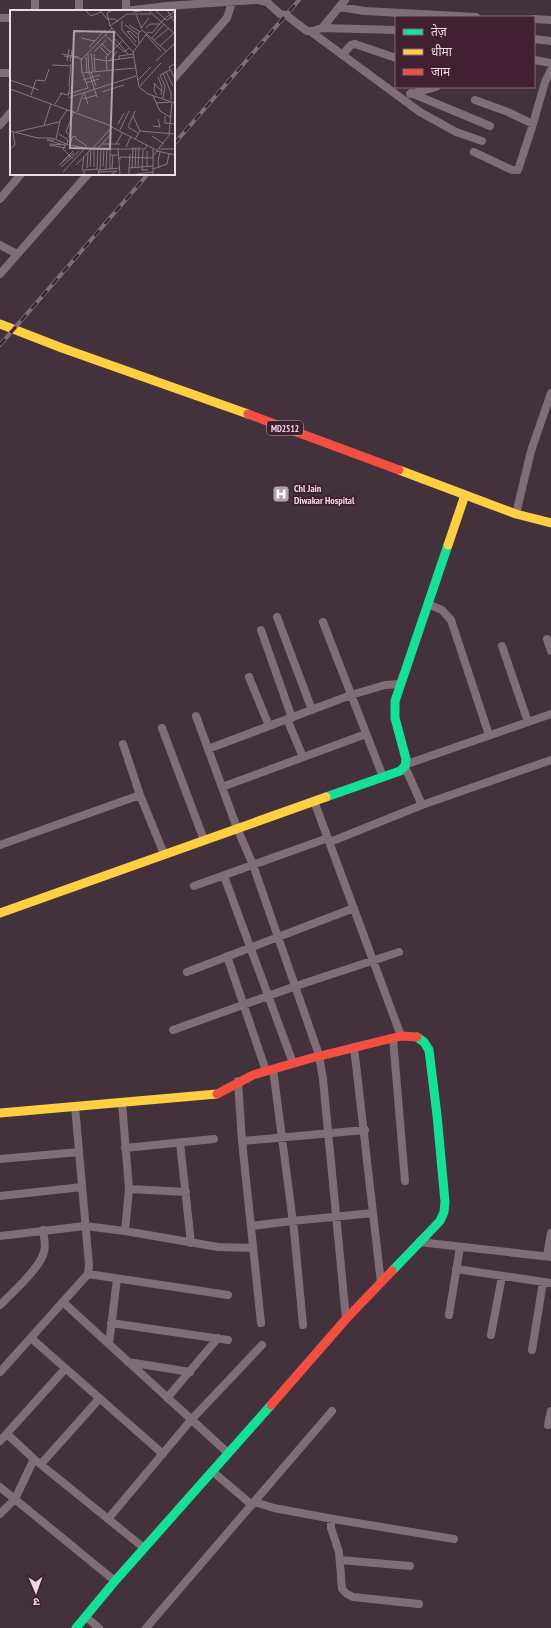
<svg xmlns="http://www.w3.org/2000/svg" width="551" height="1628" viewBox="0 0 551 1628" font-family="'PT Sans Narrow','Noto Sans Devanagari',sans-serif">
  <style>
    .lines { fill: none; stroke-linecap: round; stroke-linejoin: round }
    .street { stroke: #806e77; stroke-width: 8 }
    .fast { stroke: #16e098; stroke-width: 9 }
    .slow { stroke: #ffcf43; stroke-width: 9 }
    .jam { stroke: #f24e42; stroke-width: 9 }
    .rail-casing { stroke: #7e6e76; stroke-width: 4 }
    .rail { stroke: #402031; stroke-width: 2.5; stroke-dasharray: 8; stroke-linecap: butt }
    .labels { text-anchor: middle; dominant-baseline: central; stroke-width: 4; stroke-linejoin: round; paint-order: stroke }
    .shield { fill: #402031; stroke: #baa2ae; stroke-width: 1 }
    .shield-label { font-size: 9px; font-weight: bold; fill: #efd9e3 }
    .poi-label { font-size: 10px; font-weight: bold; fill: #efd9e3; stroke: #402031; text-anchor: start }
    .inset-road { fill: none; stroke: #88757e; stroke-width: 1 }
    .view { fill: #b39fa8; fill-opacity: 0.15; stroke: #b39fa8; stroke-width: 2 }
    .inset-edge { fill: none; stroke: #efd9e3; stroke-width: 2 }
  </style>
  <rect width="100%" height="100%" fill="#43323b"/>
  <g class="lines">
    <path class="street" d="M 79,0 L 79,11
      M 258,0 L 267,2 L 280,14 L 286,15 L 307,31 L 313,31 L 322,28 L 396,30
      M 339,7 L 365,11 L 476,17
      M 35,11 L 35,0
      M 125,11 L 167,6 L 255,0
      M 126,11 L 126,0
      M 0,18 L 11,18
      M 534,19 L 551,20
      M 322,28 L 345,0
      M 310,31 L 420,112 L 456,132 L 482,141
      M 534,39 L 551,41
      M 342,55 L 351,45 L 355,44 L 396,58
      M 534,60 L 551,63
      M 0,73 L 11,73
      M 174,78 L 227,18 L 232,2
      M 411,93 L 490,126
      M 410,94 L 436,87
      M 475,100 L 508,112 L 533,124
      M 0,125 L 11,112
      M 474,152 L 512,170 L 518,170 L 533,124 L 545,82 L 551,70
      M 0,199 L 21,174
      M 0,245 L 17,254
      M 0,274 L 88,174
      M 516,514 L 531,451 L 551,393
      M 428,604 L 442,610 L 451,620 L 489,735
      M 277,617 L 312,710
      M 323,622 L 383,777
      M 261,630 L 292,718
      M 547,639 L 551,651
      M 502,646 L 528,722
      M 249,677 L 269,726
      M 196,716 L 237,828 L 253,865 L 319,1055 L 323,1079 L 346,1319
      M 287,719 L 303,757
      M 162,728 L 204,840
      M 123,744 L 140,795 L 164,854
      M 208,749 L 351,695 L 385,685 L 400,684
      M 407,764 L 551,714
      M 405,767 L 422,805
      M 222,787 L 366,734
      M 314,801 L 401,1036
      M 330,842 L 422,805 L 551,760
      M 0,845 L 140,795
      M 224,876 L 293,1063
      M 194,886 L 328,838
      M 227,956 L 266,1071
      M 187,972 L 354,908
      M 173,1030 L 296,986 L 399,952
      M 393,1038 L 405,1181
      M 354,1047 L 381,1283
      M 273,1069 L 294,1230 L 303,1325
      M 238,1081 L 242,1141 L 261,1323
      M 122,1103 L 129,1189 L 125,1231
      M 242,1141 L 365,1130
      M 180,1143 L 191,1243
      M 125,1148 L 214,1139
      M 0,1159 L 79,1152
      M 129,1189 L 186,1192
      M 0,1196 L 82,1187
      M 251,1226 L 292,1221 L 373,1213
      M 0,1236 L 85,1226 L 125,1231 L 218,1247 L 253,1248
      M 419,1242 L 551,1257
      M 547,1256 L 551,1233
      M 456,1269 L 551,1283
      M 88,1274 L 228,1295
      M 64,1303 L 228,1453
      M 0,1305 C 12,1293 40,1268 44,1252 C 46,1245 44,1238 43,1230
      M 449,1315 L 460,1247
      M 111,1323 L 228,1340
      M 491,1335 L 502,1276
      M 31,1338 L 163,1454
      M 109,1344 L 117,1279
      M 532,1350 L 543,1282
      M 128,1362 L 190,1372
      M 0,1372 L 88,1274 L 89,1265 L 75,1106
      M 167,1398 L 218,1338
      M 548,1425 L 551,1411
      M 7,1434 L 34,1459 L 144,1548
      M 0,1441 L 65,1369
      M 41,1464 L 99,1399
      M 212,1471 L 252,1505
      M 0,1487 L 115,1581
      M 255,1502 L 274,1508 L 333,1519 L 454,1539
      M 0,1514 L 15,1499 L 34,1459
      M 108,1519 L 191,1420 L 262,1345
      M 331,1519 L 331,1528 L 339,1552 L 342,1589 L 347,1594 L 353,1597 L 419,1604
      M 340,1560 L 410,1566
      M 86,1617 L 99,1628
      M 146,1628 L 332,1411"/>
    <path class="fast" d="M 326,797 L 400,771 L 405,766 L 406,759 L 395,718 L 395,701 L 448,545
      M 392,1271 L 440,1221 L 444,1212 L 445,1202 L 437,1115 L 429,1050 L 424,1042 L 417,1037
      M 76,1628 L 115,1581 L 271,1405"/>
    <path class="slow" d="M 0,324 L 62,348 L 248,414
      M 399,470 L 516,514 L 551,523
      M 448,545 L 465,495
      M 0,913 L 326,797
      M 0,1113 L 217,1094"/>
    <path class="jam" d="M 248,414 L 399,470
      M 217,1094 L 253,1075 L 308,1059 L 401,1036 L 417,1037
      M 271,1405 L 346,1319 L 392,1271"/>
    <g class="rail-casing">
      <path id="rail" d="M 174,144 L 299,0
        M 0,345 L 148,174"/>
    </g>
    <use href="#rail" class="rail"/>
  </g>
  <defs>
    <g id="hospital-square" transform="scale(0.9)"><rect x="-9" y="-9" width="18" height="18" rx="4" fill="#b39fa8" stroke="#402031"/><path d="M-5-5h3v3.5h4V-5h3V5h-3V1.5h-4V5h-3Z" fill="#fff"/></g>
  </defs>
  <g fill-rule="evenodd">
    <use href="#hospital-square" x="281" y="494"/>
  </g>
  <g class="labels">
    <rect class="shield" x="267" y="421" width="36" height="14" rx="3"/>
    <g class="shield-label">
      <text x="285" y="428">MD2512</text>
    </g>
    <g class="poi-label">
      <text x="294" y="488">Chl Jain<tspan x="294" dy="12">Diwakar Hospital</tspan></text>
    </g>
  </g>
  <g transform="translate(10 10)">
    <rect width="165" height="165" fill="#43323b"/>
    <path class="inset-road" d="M 75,0 L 81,6 L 91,2M 90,0 L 97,9 L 105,9 L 108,12M 103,0 L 97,3 L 100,16 L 123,42M 138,0 L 165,24M 145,0 L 154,8M 157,0 L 165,13M 123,2 L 137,0M 126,5 L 132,19M 165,5 L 157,10 L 154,9 L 142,23 L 138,22 L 123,42 L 129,77 L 138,84 L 165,93M 154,9 L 165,1M 112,11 L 112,20 L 126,36M 115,15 L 128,24 L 129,33M 119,15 L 130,22M 100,16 L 117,4 L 141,4M 102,18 L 71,50 L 72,63 L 125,58M 131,18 L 139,8M 136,18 L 140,14 L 150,14M 117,21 L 126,32M 117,22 L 120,21 L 127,28M 128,24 L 132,20 L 156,41M 95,25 L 114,42 L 119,38M 136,25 L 151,41M 71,28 L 85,31M 142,28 L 154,14M 105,29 L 118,44M 144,30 L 159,18M 92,34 L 101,43M 89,36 L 98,45M 150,36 L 164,23M 79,37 L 95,20M 84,42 L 96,30M 81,43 L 83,62M 52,44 L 69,47M 78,44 L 79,63 L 87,87M 84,44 L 85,61M 54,46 L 73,49M 76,47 L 77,63M 85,49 L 97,51 L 124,47M 109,49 L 109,46 L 123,44M 57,51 L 59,39M 100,51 L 107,41M 146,51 L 165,33M 60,52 L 62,40M 61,54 L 59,76 L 62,78M 164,54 L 159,57 L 165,69M 42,55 L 61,56M 97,60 L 96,47 L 113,30M 81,62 L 86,76M 156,62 L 163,76M 153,63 L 161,83 L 161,90M 73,64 L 78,78M 148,67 L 152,77 L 151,85M 0,70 L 29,80M 73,70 L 90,65M 128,70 L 141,57M 76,73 L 89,69M 143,73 L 152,81M 145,73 L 144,81 L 147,85M 130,76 L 151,53M 0,79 L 96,114 L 148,141M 74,82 L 78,94M 92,82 L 114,75M 50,83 L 58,85 L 60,78M 58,84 L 78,78M 21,85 L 26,70 L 35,71 L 39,59M 143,86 L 150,101 L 160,107M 58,88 L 72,83M 153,88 L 155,76 L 150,65 L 160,60M 73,89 L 87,85M 146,93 L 161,92M 45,94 L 52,83M 125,101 L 118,117 L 128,123M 67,102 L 73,83 L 126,66M 123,106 L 130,121M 155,106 L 155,113 L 165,114M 108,114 L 114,103M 34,115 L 41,94M 143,116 L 150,117 L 148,109M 110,120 L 119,101M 0,121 L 28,128 L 42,128 L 59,135 L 81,139 L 135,139 L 137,135M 6,122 L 49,112 L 57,100M 49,124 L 58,130 L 57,134M 159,124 L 162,92M 142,126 L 154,134M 59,128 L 60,125 L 56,122 L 64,101M 65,128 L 77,136M 46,129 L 50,111M 125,129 L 130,121 L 165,124M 44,130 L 37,130 L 51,134M 39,134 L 57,135M 92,134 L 110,134M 106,134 L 113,122M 39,135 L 56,138M 55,135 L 53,139 L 63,149M 59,135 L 63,126 L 66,127M 116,137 L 121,126M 83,138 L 102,117M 88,138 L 102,123M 100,138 L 100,145 L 108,145M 108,138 L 110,165M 0,139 L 5,135 L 3,122M 149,139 L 165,139M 133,140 L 132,160 L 138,160M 147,141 L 165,145M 143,146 L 160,124M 110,150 L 110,147 L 143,148M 52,152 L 63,141M 49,155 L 64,143M 66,155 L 81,139M 137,156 L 137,141M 51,157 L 69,141M 80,157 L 81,139M 84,157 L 84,139M 93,157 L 94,138M 128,157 L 129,137M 77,158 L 78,143M 119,158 L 120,144M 122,158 L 123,137M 125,158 L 126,137M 149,158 L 148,151 L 150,142M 87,159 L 88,138M 96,159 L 97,138M 100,159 L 100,145M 102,159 L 103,145M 143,159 L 157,154 L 159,144M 89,160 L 110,158M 90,160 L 91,138M 72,161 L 74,146M 53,162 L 76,137M 89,162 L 107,161 L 100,165M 143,162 L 119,165 L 119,158 L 143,156M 74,165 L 74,160 L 88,159 L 89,165M 143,165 L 143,139"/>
    <path class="view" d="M 64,21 L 104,22 L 100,139 L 60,138 Z"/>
    <rect width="165" height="165" class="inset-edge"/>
  </g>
  <rect x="395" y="16" width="140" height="72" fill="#402031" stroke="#866a78"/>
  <rect x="403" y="29" width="20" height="6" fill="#16e098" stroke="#866a78"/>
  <text x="431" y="36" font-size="12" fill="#efd9e3">तेज़</text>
  <rect x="403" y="49" width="20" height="6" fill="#ffcf43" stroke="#866a78"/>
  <text x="431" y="56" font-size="12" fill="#efd9e3">धीमा</text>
  <rect x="403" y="69" width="20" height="6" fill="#f24e42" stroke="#866a78"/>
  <text x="431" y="76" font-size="12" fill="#efd9e3">जाम</text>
  <g transform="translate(36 1592) rotate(178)" stroke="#402031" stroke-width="3" paint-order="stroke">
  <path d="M0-3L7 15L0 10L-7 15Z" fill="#efd9e3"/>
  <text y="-6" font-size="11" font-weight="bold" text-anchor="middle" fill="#efd9e3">उ</text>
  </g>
</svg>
